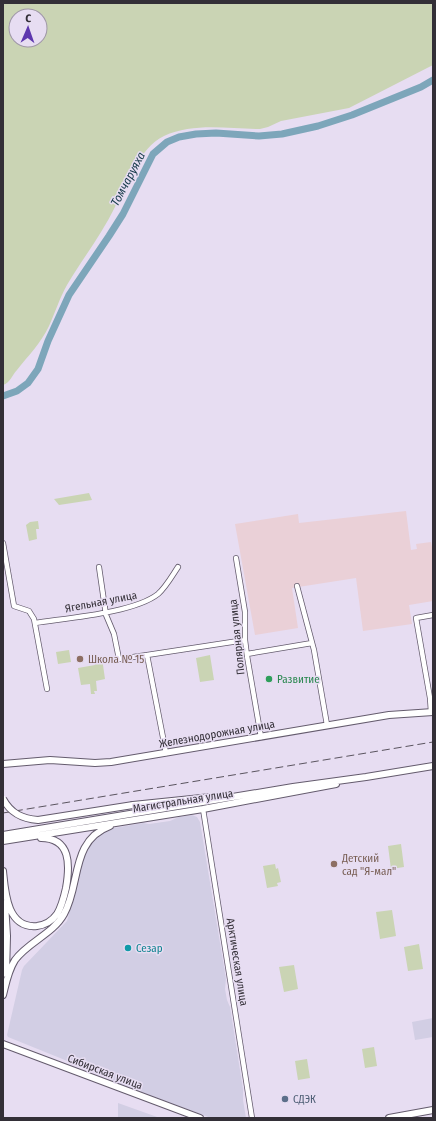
<svg xmlns="http://www.w3.org/2000/svg" width="436" height="1121" viewBox="0 0 436 1121" font-family="'Fira Sans Condensed',sans-serif">
  <style>
    .commercial { fill: #d2cee4 }
    .industrial { fill: #ead0d7 }
    .green { fill: #cad4b4; fill-rule: evenodd }
    .lines { fill: none; stroke-linecap: round; stroke-linejoin: round }
    .river { stroke: #7da6ba; stroke-width: 7 }
    .street-casing { stroke: #645b6d; stroke-width: 6 }
    .secondary-casing { stroke: #645b6d; stroke-width: 8 }
    .street { stroke: #fff; stroke-width: 4.5 }
    .secondary { stroke: #fff; stroke-width: 6 }
    .rail { stroke: #5a545f; stroke-width: 1; stroke-dasharray: 8 4; stroke-linecap: butt }
    .secondary-bridge-casing { stroke: #645b6d; stroke-width: 8; stroke-linecap: butt }
    .secondary-bridge { stroke: #fff; stroke-width: 6 }
    .education-dot { fill: #8d6e63; stroke: #e7ddf2; stroke-width: 1.5 }
    .leisure-dot { fill: #2e9e5b; stroke: #e7ddf2; stroke-width: 1.5 }
    .culture-dot { fill: #0f9aa8; stroke: #e7ddf2; stroke-width: 1.5 }
    .service-dot { fill: #5c6f8a; stroke: #e7ddf2; stroke-width: 1.5 }
    .labels { text-anchor: middle; dominant-baseline: central; stroke-width: 3; stroke-linejoin: round; paint-order: stroke }
    .street-label { font-size: 11px; fill: #332f37; stroke: #e7ddf2 }
    .education-label { font-size: 11px; fill: #785e54; stroke: #e7ddf2; text-anchor: start }
    .leisure-label { font-size: 11px; fill: #27864d; stroke: #e7ddf2; text-anchor: start }
    .culture-label { font-size: 11px; fill: #0d838f; stroke: #e7ddf2; text-anchor: start }
    .service-label { font-size: 11px; fill: #4e5e75; stroke: #e7ddf2; text-anchor: start }
    .water-label { font-size: 12px; font-style: italic; fill: #143948; stroke: #e7ddf2 }
  </style>
  <rect width="100%" height="100%" fill="#e7ddf2"/>
  <path class="commercial" d="M 192,815 L 197,817 L 200,822 L 226,979 L 225,989 L 227,1000 L 230,1007 L 243,1089 L 243,1100 L 246,1118 L 211,1118 L 114,1082 L 107,1077 L 8,1037 L 7,1035 L 22,970 L 24,966 L 67,921 L 85,854 L 91,843 L 99,835 L 114,828 L 143,823 L 149,824 L 170,821 L 179,817 Z
    M 433,1018 L 433,1037 L 415,1040 L 412,1022 Z
    M 118,1103 L 160,1118 L 118,1118 Z"/>
  <path class="industrial" d="M 406,511 L 411,550 L 417,549 L 416,544 L 431,542 L 433,552 L 433,601 L 409,605 L 412,624 L 363,631 L 356,578 L 292,588 L 298,628 L 255,635 L 235,524 L 298,514 L 299,523 Z"/>
  <path class="green" d="M 3,3 L 433,3 L 433,65 L 349,108 L 281,121 L 268,127 L 260,129 C 229,129 194,122 164,136 C 139,148 127,184 115,207 C 102,234 83,258 67,285 C 60,297 55,313 49,326 C 41,343 28,356 17,370 C 12,375 10,383 3,385 ZM 16,16 L 40,16 L 40,40 L 16,40 Z
    M 89,493 L 92,500 L 59,505 L 54,499 Z
    M 38,521 L 39,529 L 36,529 L 37,539 L 29,541 L 26,525 L 30,522 Z
    M 69,650 L 71,662 L 58,664 L 56,652 Z
    M 210,655 L 214,680 L 200,682 L 196,658 Z
    M 102,658 L 105,679 L 96,681 L 97,691 L 94,691 L 95,694 L 91,694 L 90,684 L 81,685 L 78,668 L 95,665 L 94,660 Z
    M 401,844 L 404,867 L 391,869 L 388,846 Z
    M 275,864 L 276,869 L 278,868 L 281,882 L 277,883 L 278,886 L 267,888 L 263,866 Z
    M 392,910 L 396,936 L 380,939 L 376,912 Z
    M 419,944 L 423,969 L 408,971 L 404,947 Z
    M 294,965 L 298,989 L 284,992 L 279,967 Z
    M 374,1047 L 377,1066 L 365,1068 L 362,1049 Z
    M 307,1059 L 310,1078 L 298,1080 L 295,1061 Z"/>
  <g class="lines">
    <path class="river" d="M 3,396 L 17,391 L 28,383 L 38,369 L 48,341 L 69,295 L 109,236 L 123,214 L 153,154 L 167,142 L 179,137 L 196,134 L 216,133 L 259,136 L 282,134 L 318,126 L 352,115 L 421,87 L 433,80"/>
    <g class="street-casing">
      <path id="street" d="M 3,543 L 14,606 L 29,611 L 34,619 L 47,689
        M 236,558 L 245,612 L 245,640 L 247,656 L 261,737
        M 99,567 L 106,615 L 114,634 L 119,659 L 147,655 L 166,753
        M 297,586 L 314,650 L 327,725
        M 35,623 C 67,618 134,613 158,594 C 166,587 172,576 178,567
        M 247,654 L 312,643
        M 147,655 L 245,640
        M 431,712 L 430,698 L 416,618 L 433,615
        M 203,809 L 252,1118"/>
    </g>
    <g class="secondary-casing">
      <path id="secondary" d="M 3,764 L 50,760 L 95,763 L 111,762 L 389,715 L 433,712
        M 133,805 L 211,797
        M 3,835 L 293,787 L 366,777 L 433,766
        M 3,841 L 203,809 L 336,784
        M 3,871 C 5,892 7,929 37,926 C 45,925 52,921 57,914 C 62,906 64,897 66,888 C 70,865 71,838 41,838
        M 5,903 L 7,936 L 6,974
        M 3,995 C 6,983 8,971 15,960 C 28,942 53,934 64,914 C 81,884 70,841 110,826
        M 3,1044 L 200,1118
        M 389,1118 L 433,1110"/>
    </g>
    <use href="#street" class="street"/>
    <use href="#secondary" class="secondary"/>
    <path class="rail" d="M 3,813 L 433,742"/>
    <g class="secondary-bridge-casing">
      <path id="secondary-bridge" d="M 3,799 C 11,814 23,819 38,820 L 133,805"/>
    </g>
    <use href="#secondary-bridge" class="secondary-bridge"/>
  </g>
  <g class="education-dot">
    <circle cx="80" cy="659" r="4"/>
    <circle cx="334" cy="864" r="4"/>
  </g>
  <circle class="leisure-dot" cx="269" cy="679" r="4"/>
  <circle class="culture-dot" cx="128" cy="948" r="4"/>
  <circle class="service-dot" cx="285" cy="1099" r="4"/>
  <g class="labels">
    <g class="street-label">
      <text transform="translate(101 602) rotate(-11)">Ягельная улица</text>
      <text transform="translate(237 637) rotate(-96)">Полярная улица</text>
      <text transform="translate(217 734) rotate(-10)">Железнодорожная улица</text>
      <text transform="translate(183 801) rotate(-9)">Магистральная улица</text>
      <text transform="translate(237 962) rotate(81)">Арктическая улица</text>
      <text transform="translate(105 1072) rotate(21)">Сибирская улица</text>
    </g>
    <g class="education-label">
      <text x="88" y="659">Школа № 15</text>
      <text x="342" y="858">Детский<tspan x="342" dy="13">сад "Я-мал"</tspan></text>
    </g>
    <g class="leisure-label">
      <text x="277" y="679">Развитие</text>
    </g>
    <g class="culture-label">
      <text x="136" y="948">Сезар</text>
    </g>
    <g class="service-label">
      <text x="293" y="1099">СДЭК</text>
    </g>
    <g class="water-label">
      <text transform="translate(128 179) rotate(-62)">Томчаруяха</text>
    </g>
  </g>
  <rect width="436" height="1121" fill="none" stroke="#332f37" stroke-width="8"/>
  <g transform="translate(28 28) rotate(2)"><circle r="19" fill="#e7ddf2" stroke="#9f97a7"/>
  <path d="M0-3L7 15L0 10L-7 15Z" fill="#5d36ae"/>
  <text y="-6" font-size="11" font-weight="bold" text-anchor="middle" fill="#332f37">С</text>
  </g>
</svg>
